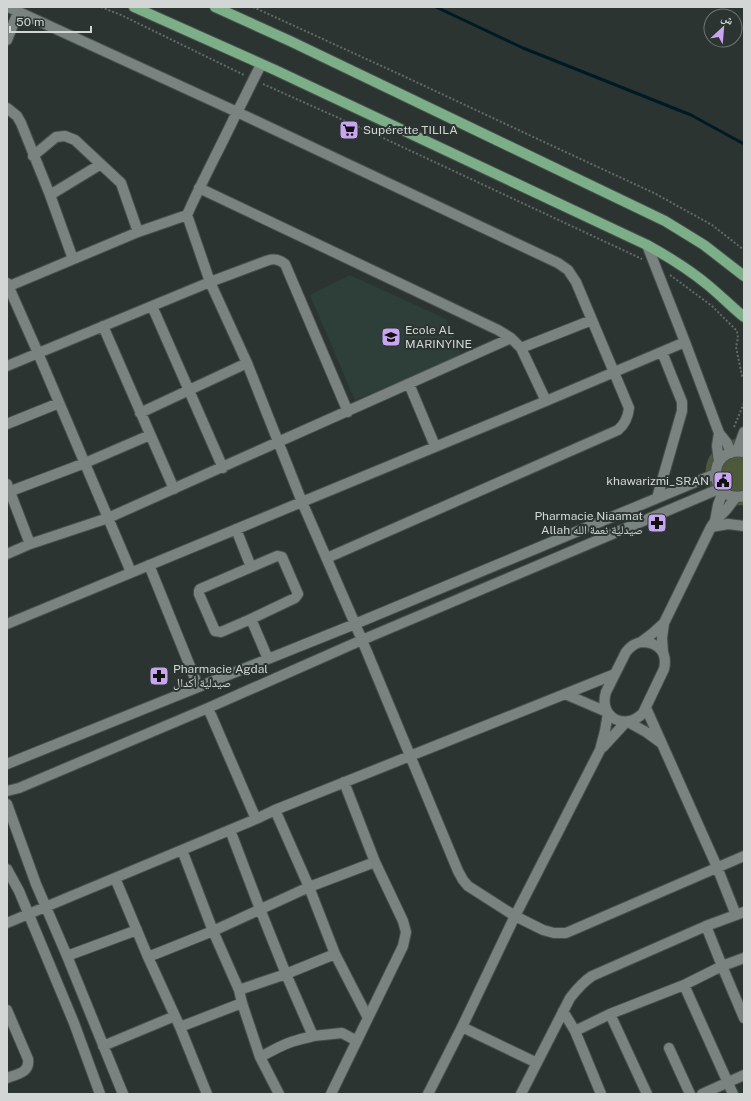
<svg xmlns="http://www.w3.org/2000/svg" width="751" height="1101" viewBox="0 0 751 1101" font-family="'Public Sans','Noto Naskh Arabic',sans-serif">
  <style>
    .built { fill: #2e3e39 }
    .green { fill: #4e593b }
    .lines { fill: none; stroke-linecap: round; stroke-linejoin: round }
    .stream { stroke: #001a25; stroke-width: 3 }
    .minor-casing { stroke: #48504e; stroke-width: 12 }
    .major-casing { stroke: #48504e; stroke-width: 12 }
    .path { stroke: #636b68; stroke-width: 2; stroke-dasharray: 2 2; stroke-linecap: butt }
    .minor { stroke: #7a8380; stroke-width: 10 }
    .major { stroke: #7cae88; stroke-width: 10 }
    .labels { text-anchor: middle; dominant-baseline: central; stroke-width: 4; stroke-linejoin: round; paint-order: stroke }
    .poi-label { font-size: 12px; fill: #d2d7d5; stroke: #2b3431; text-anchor: start }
  </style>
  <rect width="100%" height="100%" fill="#2b3431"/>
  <path class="built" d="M 350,275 L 446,319 L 461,356 L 355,400 L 310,295 Z"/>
  <path class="green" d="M 735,439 L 744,440 L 744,505 C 713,509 692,472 716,448 C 721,443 728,441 735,439 Z"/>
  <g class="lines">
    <path class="stream" d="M 436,7 L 523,48 L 691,115 L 744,144"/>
    <g class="minor-casing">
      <path id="minor" d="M 8,7 L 237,112 L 558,263 L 568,270 L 576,282 L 629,408 C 628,418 625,424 618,430 L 327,558
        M 7,40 L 18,12
        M 7,108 L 17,116 L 21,123 L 50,195 L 73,259
        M 33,156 L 56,137 L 65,136 L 75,140 L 121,183 L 138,232
        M 199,188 L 498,330 L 511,338 L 521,348 L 546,401
        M 50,195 L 101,164
        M 187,215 C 202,181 220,148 236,114 C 245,98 252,81 261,65
        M 647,245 L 685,342 L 719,433 L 727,443 L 731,453
        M 7,283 L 38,353 L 131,572
        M 7,287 L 138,232 L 187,215 L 210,282 L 247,363 L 302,502 L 362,640 L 458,871 L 463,880 L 468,886 L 515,916 L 543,930 L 554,933 L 566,933 L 744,856
        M 152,306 L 223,468
        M 103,326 L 174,489
        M 521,348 L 592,320
        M 7,366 L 210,282 L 266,261 C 274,258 279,259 285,264 L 348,412
        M 409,384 L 435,446
        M 140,413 L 247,363
        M 7,424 L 59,403
        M 719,433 L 717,446 L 719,462
        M 737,451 L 744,432
        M 744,452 C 705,446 708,504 744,496
        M 7,484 L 30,544
        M 11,491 L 85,463 L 150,435
        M 657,498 L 682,411 L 682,402 L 662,352
        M 715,521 L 718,505 L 723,491
        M 711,527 L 728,524 L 744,526
        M 236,529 L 251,567
        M 7,554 L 30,544 L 108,518 L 511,338
        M 149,565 L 198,686
        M 251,619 L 295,598 L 298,594 L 282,557 L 277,556 L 200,589 L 199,591 L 199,594 L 215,631 L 221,632 L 251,619 L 268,659
        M 7,624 L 546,401 L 685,342
        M 641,642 C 658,642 668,652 664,669 L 643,713 C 625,732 598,717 606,692 L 626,652 C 631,646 634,644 641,642 Z
        M 641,642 L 653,633 L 664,623
        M 663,652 L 662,638 L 664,623 L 711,527 L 715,521 L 726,510 L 736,497
        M 565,694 L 607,712
        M 208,708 L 256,819
        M 646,708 L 717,867 L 736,915
        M 628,722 L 646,732 L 661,743
        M 603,747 L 626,722
        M 7,764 L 355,624 L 715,474
        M 7,791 L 19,788 L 208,708 L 362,640 L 721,488
        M 7,804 L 36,884 L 67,956 L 123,1094
        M 275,810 L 309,887 L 335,954 L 368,1018
        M 230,830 L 260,909 L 286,974 L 313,1036 C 308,1038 303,1038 298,1040 C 284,1043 272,1051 260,1057
        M 182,850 L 213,931 L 239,990 L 242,1003 L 260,1057 L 279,1094
        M 7,869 L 19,891 L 74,1023 L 100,1094
        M 115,878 L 148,957 L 180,1027 L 207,1094
        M 7,923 L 256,819 L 275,810 L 615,674
        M 706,926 L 722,966 L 744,1018
        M 67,956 L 137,930
        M 148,957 L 213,931 L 309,887 L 375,862
        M 684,985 L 733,1094
        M 239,990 L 286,974 L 335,954
        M 7,1010 L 28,1059 C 30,1073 17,1074 7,1078
        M 563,1011 L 575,1031 L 601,1094
        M 610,1014 L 647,1094
        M 180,1027 L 242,1003
        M 462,1027 L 537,1063
        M 575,1031 L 610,1014 L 684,985 L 722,966 L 744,958
        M 313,1036 L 342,1033 L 357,1041
        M 103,1046 L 175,1016
        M 669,1048 L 690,1094
        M 331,1094 L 403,946 L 406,932 L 403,921 L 375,862 L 344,782
        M 428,1094 L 462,1027 L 515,916 L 600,750 L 605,731 L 608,713
        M 521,1094 L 570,998 C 577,989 583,982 592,976 L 706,926 L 744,912
        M 702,1094 L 744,1075"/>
    </g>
    <g class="major-casing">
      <path id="major" d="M 134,7 L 275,70 L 647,245 C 669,257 690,270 709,286 C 721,296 732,307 744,317
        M 215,7 L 290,41 L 665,221 L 704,245 L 744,276"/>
    </g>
    <path class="path" d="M 101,7 L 121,15 L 244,75
      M 253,7 L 399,74 L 544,142 L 654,193 L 712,225 L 744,250
      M 263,84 L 381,137 L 642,259
      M 670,275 L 712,306 L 737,331 L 738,338 L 736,347 L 742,376 L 744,379
      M 734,427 L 744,403"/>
    <use href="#minor" class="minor"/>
    <use href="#major" class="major"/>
  </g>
  <defs>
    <g id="supermarket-square" transform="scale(1)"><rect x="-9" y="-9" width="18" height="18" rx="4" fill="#c7a6ef" stroke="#2b3431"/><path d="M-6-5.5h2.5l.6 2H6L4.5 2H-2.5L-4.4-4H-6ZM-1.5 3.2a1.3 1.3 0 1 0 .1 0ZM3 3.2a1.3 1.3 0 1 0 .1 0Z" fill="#111"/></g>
    <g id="school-square" transform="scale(1)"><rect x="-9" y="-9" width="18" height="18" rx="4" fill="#c7a6ef" stroke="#2b3431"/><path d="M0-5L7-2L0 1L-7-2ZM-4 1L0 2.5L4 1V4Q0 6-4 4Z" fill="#111"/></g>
    <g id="civic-square" transform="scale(1)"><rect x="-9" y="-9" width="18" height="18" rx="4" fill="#c7a6ef" stroke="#2b3431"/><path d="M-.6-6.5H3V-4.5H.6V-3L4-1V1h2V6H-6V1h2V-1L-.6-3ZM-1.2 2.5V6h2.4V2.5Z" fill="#111"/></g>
    <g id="pharmacy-square" transform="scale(1)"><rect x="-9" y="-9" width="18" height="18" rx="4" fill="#c7a6ef" stroke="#2b3431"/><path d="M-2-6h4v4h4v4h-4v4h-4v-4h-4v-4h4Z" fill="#111"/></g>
  </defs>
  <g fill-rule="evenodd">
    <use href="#supermarket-square" x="349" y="130"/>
    <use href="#school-square" x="391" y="337"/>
    <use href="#civic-square" x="723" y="481"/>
    <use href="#pharmacy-square" x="657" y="523"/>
    <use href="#pharmacy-square" x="159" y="676"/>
  </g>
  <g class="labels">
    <g class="poi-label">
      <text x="363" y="130">Supérette TILILA</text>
      <text x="405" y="330">Ecole AL<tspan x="405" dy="14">MARINYINE</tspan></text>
      <text x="709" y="481" text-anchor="end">khawarizmi_SRAN</text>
      <text x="643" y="516" text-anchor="end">Pharmacie Niaamat<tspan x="643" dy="14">Allah صيدلية نعمة الله</tspan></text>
      <text x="173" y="669">Pharmacie Agdal<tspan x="173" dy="14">صيدلية أكدال</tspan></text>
    </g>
  </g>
  <rect width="751" height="1101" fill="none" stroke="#d2d7d5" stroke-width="16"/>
  <g transform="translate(723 28) rotate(26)"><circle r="19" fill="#2b3431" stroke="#6e7573"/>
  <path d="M0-3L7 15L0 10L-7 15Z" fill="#c7a6ef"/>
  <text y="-6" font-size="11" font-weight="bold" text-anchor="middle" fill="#d2d7d5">ش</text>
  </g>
  <path d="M10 26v6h81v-6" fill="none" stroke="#d2d7d5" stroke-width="2"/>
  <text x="16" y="26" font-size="12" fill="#d2d7d5" stroke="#2b3431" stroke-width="3" paint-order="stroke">50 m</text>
</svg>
